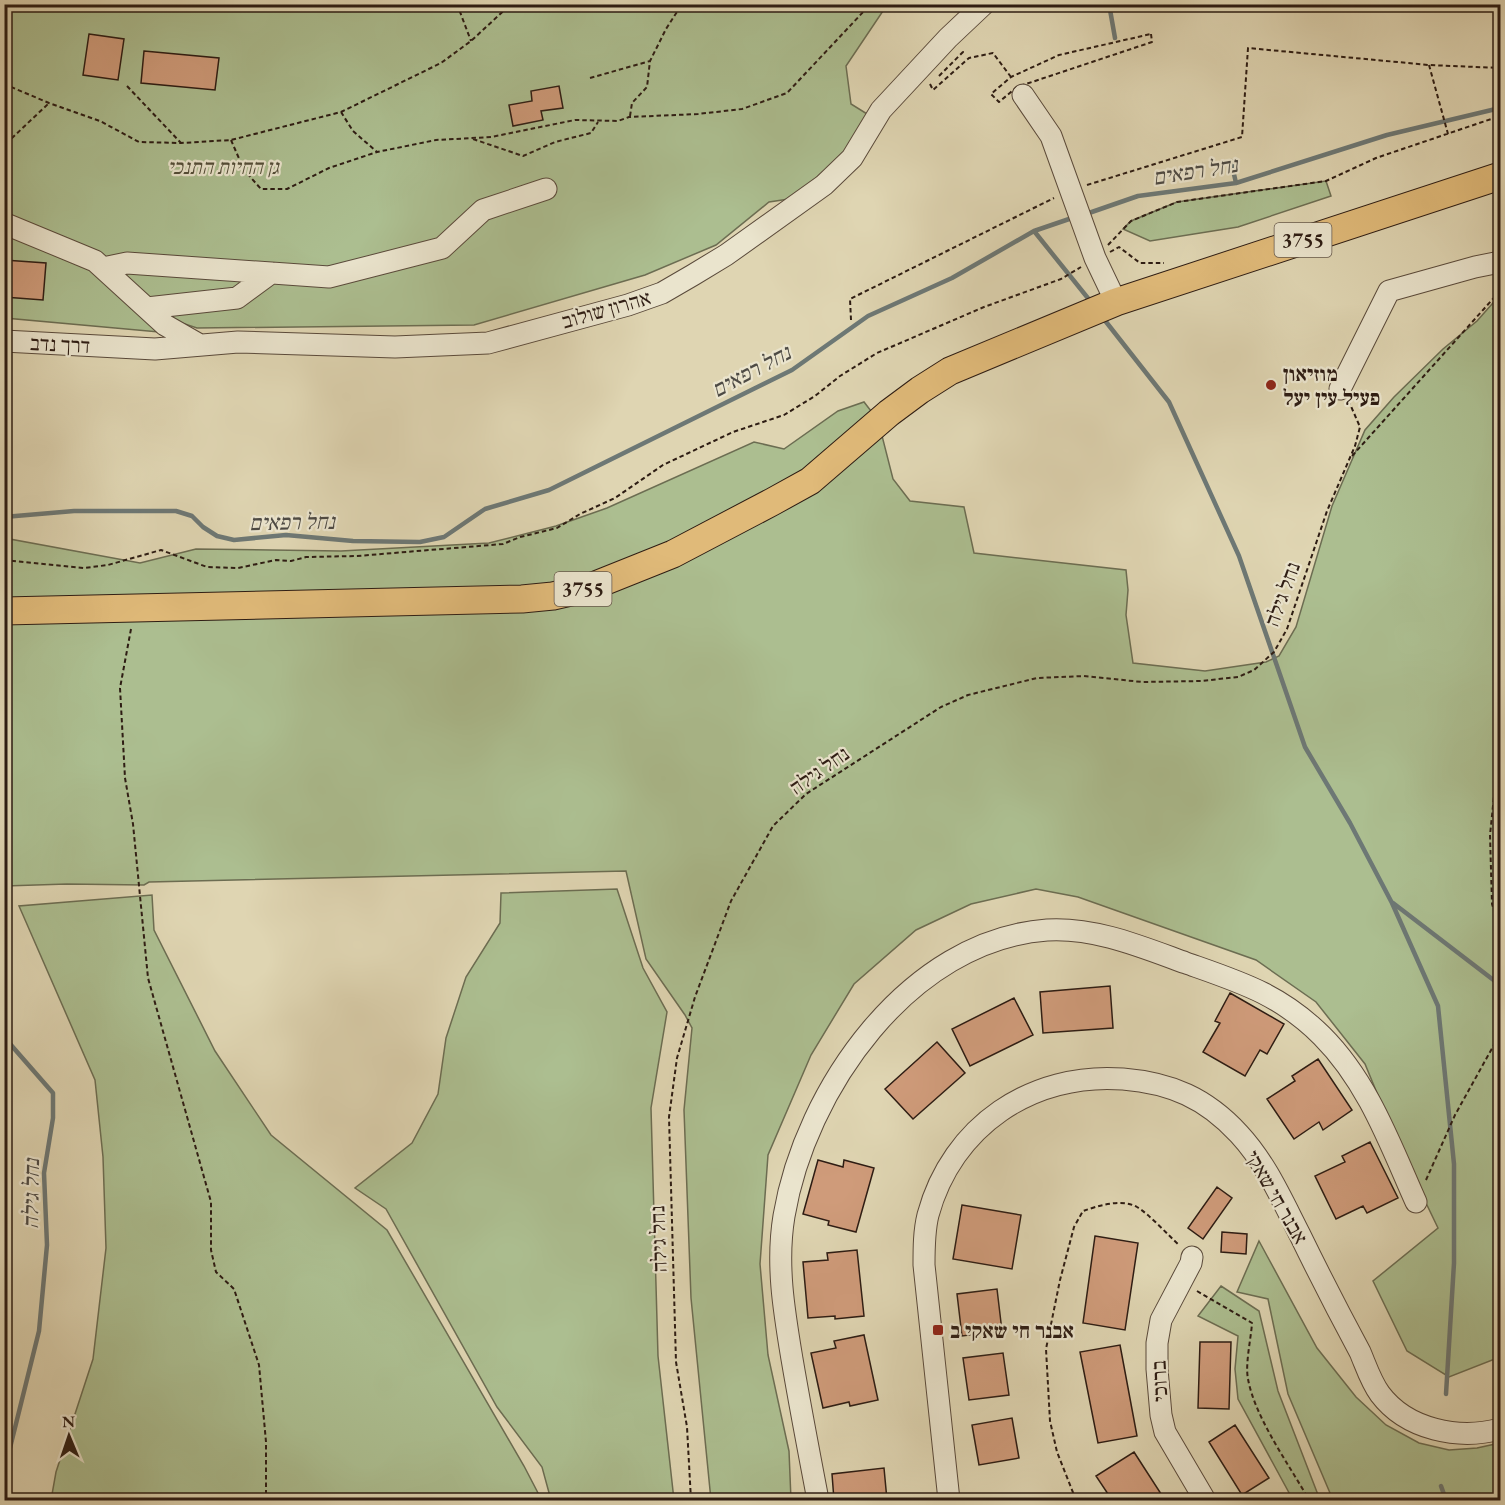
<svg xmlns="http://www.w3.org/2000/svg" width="1505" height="1505" viewBox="0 0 1505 1505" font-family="'EB Garamond','Frank Ruhl Libre',serif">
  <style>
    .green { fill: #acbe90; stroke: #6c6d52; stroke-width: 1.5 }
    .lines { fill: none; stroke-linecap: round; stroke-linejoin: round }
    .stream { stroke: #6d7875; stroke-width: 4.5 }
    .building { fill: #cf9b7a; stroke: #2d1c13; stroke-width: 1.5 }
    .minor-casing { stroke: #5a4a3b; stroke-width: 23 }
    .major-casing { stroke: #2d1c13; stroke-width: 29 }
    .path { stroke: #2d1c13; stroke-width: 2; stroke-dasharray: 4.5 3; stroke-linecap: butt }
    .minor { stroke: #eae4cd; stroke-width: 21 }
    .major { stroke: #e0ba79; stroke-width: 27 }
    .poi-dot { fill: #8f2418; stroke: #eae4cd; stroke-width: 2 }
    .labels { text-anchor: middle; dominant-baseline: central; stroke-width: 4.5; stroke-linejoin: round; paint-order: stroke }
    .shield { fill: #eae4cd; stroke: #66584b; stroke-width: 1.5 }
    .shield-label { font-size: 20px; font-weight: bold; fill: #2d1c13 }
    .park-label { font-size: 21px; font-style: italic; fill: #534d38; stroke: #eae4cd }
    .street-label { font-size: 21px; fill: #2d1c13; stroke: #eae4cd }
    .poi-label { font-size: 21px; font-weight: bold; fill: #2d1c13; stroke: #eae4cd; text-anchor: start }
    .water-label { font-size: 22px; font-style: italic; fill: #4d4a44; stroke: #eae4cd }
  </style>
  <rect width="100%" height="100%" fill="#dfd5b2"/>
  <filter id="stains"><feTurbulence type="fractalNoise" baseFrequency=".00333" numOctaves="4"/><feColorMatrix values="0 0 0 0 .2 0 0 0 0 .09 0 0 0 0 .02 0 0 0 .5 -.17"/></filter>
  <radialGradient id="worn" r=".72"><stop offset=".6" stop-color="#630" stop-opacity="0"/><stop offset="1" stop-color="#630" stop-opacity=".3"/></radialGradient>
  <path class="green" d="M 4,5 L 887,5 L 846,66 L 851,104 L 872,117 L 847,150 L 816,178 L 789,199 L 769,202 L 716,245 L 645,275 L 474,325 L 197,328 L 170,319 L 159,332 L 5,318 Z
    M 1326,181 L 1331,196 L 1238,227 L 1150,241 L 1123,229 L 1131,221 L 1177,202 Z
    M 1500,295 L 1500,1357 L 1449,1377 L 1407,1351 L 1373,1281 L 1438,1228 L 1400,1149 L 1365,1064 L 1316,1002 L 1256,960 L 1078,897 L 1036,889 L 971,904 L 916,930 L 854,984 L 811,1055 L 768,1155 L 760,1264 L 768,1355 L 789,1451 L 791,1500 L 711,1500 L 691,1298 L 684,1110 L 692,1028 L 685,1015 L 646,959 L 626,871 L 149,882 L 144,885 L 67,884 L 5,886 L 4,538 L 140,563 L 196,549 L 341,551 L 489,543 L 556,526 L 607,508 L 754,442 L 784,449 L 838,411 L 864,402 L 878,420 L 893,479 L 910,501 L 964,507 L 974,553 L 1126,570 L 1128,590 L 1126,615 L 1133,663 L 1205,671 L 1266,662 L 1279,656 L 1296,627 L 1332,506 L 1365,430 L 1394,397 L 1443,349 L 1477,321 Z
    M 617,889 L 643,968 L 667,1012 L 651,1108 L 658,1356 L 674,1500 L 551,1500 L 542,1467 L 497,1407 L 386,1209 L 355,1188 L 412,1143 L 438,1094 L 446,1038 L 466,977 L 500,923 L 501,893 Z
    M 152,895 L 154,930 L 215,1051 L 271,1135 L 387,1230 L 524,1466 L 538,1493 L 539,1500 L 51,1500 L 56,1472 L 93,1359 L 106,1248 L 103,1157 L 95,1080 L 19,906 Z
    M 1259,1241 L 1317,1348 L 1356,1397 L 1386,1425 L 1419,1443 L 1449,1450 L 1477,1448 L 1500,1443 L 1500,1500 L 1333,1500 L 1288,1394 L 1268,1299 L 1237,1292 Z
    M 1221,1286 L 1259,1311 L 1278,1391 L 1320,1500 L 1293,1500 L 1238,1399 L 1235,1369 L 1238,1336 L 1198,1316 Z"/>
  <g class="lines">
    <path class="stream" d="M 1109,4 L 1115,38
      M 1231,161 L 1236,183
      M 1086,214 L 1138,196 L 1236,183 L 1387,135 L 1500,108
      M 1034,231 L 1091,302
      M 1103,318 L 1169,402 L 1239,556 L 1305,747 L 1350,823 L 1392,903 L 1438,1006 L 1454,1164 L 1454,1263 L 1446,1394
      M 4,517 L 74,511 L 176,511 L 192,516 L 203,527 L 217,536 L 234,540 L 286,535 L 353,541 L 420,542 L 444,537 L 485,509 L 549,490 L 792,370 L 868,316 L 952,278 L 1034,231 L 1075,217
      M 1393,903 L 1500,985
      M 4,1037 L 53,1093 L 53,1118 L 44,1173 L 47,1245 L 39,1331 L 4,1472
      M 1441,1486 L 1446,1500"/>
  </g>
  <path class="building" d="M 89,34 L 124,39 L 118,80 L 83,75 Z
    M 144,51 L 219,58 L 215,90 L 141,83 Z
    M 559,86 L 563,108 L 541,111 L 543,120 L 513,126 L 509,105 L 532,101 L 531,91 Z
    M 4,260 L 46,263 L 43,300 L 4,297 Z
    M 1110,986 L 1113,1028 L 1043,1033 L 1040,992 Z
    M 1230,993 L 1284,1024 L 1267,1054 L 1260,1050 L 1245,1076 L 1203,1052 L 1220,1023 L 1215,1021 Z
    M 1014,998 L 1033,1035 L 970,1066 L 952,1029 Z
    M 937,1042 L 965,1073 L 913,1119 L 885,1089 Z
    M 1318,1059 L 1352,1110 L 1323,1130 L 1319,1122 L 1294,1139 L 1267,1099 L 1295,1081 L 1292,1076 Z
    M 1370,1142 L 1398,1198 L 1367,1213 L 1363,1206 L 1336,1219 L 1315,1176 L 1345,1162 L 1342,1156 Z
    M 818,1160 L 843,1167 L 844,1160 L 874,1168 L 856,1232 L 828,1225 L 829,1221 L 803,1214 Z
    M 1217,1187 L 1232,1198 L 1203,1239 L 1188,1228 Z
    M 962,1205 L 1021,1215 L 1012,1269 L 953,1259 Z
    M 1222,1232 L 1247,1234 L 1246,1254 L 1221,1252 Z
    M 1095,1236 L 1138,1243 L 1125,1330 L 1083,1323 Z
    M 857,1250 L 864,1316 L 835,1319 L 835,1316 L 808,1318 L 803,1262 L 828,1260 L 827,1253 Z
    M 997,1289 L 1002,1331 L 962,1336 L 957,1294 Z
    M 864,1335 L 878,1400 L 850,1406 L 849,1402 L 823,1408 L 811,1353 L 836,1348 L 834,1341 Z
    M 1200,1342 L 1231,1342 L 1229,1409 L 1198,1408 Z
    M 1120,1345 L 1137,1436 L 1098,1443 L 1080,1352 Z
    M 1003,1353 L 1009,1395 L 969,1400 L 963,1358 Z
    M 1012,1418 L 1019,1458 L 979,1465 L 972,1425 Z
    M 1235,1425 L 1269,1478 L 1242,1495 L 1209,1442 Z
    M 1134,1452 L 1143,1466 L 1165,1500 L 1112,1500 L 1096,1476 Z
    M 884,1468 L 887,1500 L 834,1500 L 832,1474 Z"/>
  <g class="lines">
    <g class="minor-casing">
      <path id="minor" d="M 1023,95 L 1051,136 L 1095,258 L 1116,302
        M 4,225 L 8,225 L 95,261 L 165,325 L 200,345
        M 103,268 L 127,263 L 329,277 L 442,248 L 483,210 L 546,189
        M 147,308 L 237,298 L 271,273
        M 4,341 L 155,349 L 238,342 L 395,347 L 488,343 L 628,305 L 662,293 L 693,275 L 726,255 L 824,185 L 852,158 L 881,110 L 948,38 L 984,4
        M 1340,389 L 1389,291 L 1475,267 L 1500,262
        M 1192,1257 L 1191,1263 L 1161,1320 L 1157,1343 L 1157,1369 L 1161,1415 L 1165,1432 L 1205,1500
        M 818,1500 C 809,1453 800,1406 792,1359 C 784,1311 776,1264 784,1216 C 805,1090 909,940 1047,930 C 1095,927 1142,947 1186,963 C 1240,982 1280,994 1322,1036 C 1368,1082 1390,1144 1416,1202
        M 949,1500 L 924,1265 C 924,1248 924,1231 928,1215 C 952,1126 1032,1072 1123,1079 C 1171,1083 1206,1098 1239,1134 C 1266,1163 1282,1200 1300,1235 C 1319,1274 1339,1313 1360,1352 C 1366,1366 1371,1382 1380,1394 C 1407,1430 1459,1440 1500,1429"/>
    </g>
    <g class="major-casing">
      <path id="major" d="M 4,611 L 522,599 L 553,596 L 588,588 L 673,554 L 772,502 L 810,481 L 889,413 L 920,390 L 950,371 L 1116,302 L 1500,176"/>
    </g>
    <path class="path" d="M 457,4 L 471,41
      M 1151,34 L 1152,42 L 1017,87 L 999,102 L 991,94 L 1011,77 L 1059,55 Z
      M 1429,65 L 1448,134
      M 939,76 L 963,52 L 961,50
      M 590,78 L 650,61
      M 4,84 L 49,103 L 100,121 L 139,142 L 181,143 L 231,140 L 341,112 L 441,63 L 471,41 L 511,4
      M 930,84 L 933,90 L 969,58 L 993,53 L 1011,77
      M 127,86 L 181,143
      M 341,112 L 353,131 L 377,152
      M 630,116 L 632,103 L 647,87 L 650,61 L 666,29 L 682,4
      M 4,138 L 12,138 L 48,104
      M 473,139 L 523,156 L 555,142 L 591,133 L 598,122
      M 231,140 L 244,170 L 261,189 L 287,189 L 329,168 L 377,152 L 436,140 L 491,137 L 575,120 L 618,121 L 629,117 L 698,114 L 742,109 L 787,93 L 865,10 L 865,4
      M 1087,185 L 1242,137 L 1248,48 L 1429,65 L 1500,68
      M 1108,245 L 1131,221 L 1177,202 L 1326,181 L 1376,158 L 1500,116
      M 1110,252 L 1119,247 L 1140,263 L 1164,263
      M 851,320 L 850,299 L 1054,198
      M 1352,456 L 1500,291
      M 4,560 L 84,568 L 108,565 L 161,550 L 207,567 L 238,568 L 276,560 L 291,561 L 306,557 L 357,556 L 503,544 L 520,537 L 557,528 L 580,514 L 615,498 L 663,465 L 733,432 L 784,415 L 815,396 L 840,376 L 877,353 L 984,307 L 1061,279 L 1081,267
      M 131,629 L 120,688 L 125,778 L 133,824 L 148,978 L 211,1202 L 211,1250 L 216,1272 L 234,1289 L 259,1365 L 266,1442 L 266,1500
      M 1500,738 L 1490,835 L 1492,904 L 1500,930
      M 1426,1180 L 1455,1115 L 1500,1034
      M 1197,1291 L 1252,1323 C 1251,1339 1245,1364 1248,1379 C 1255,1418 1290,1466 1309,1500
      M 691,1500 L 687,1427 L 676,1362 L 669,1117 L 677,1058 L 695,997 L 731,901 L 773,826 L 806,794 L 941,707 L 968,695 L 1037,678 L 1084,676 L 1142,682 L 1201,681 L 1238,677 L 1254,670 L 1274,652 L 1287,629 L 1327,511 L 1355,446 L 1360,427 L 1350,404
      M 1076,1500 L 1057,1452 L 1050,1421 L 1046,1349 L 1060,1280 L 1074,1227 L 1083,1211 C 1098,1206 1121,1198 1137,1207 C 1149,1214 1168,1235 1179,1245"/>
    <use href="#minor" class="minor"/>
    <use href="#major" class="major"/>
  </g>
  <g class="poi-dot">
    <circle cx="1271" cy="385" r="6"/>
    <rect x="932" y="1324" width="12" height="12" rx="3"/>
  </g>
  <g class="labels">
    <g class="shield">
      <rect x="1274.5" y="223" width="57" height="34" rx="4.5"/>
      <rect x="554.5" y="572" width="57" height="34" rx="4.5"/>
    </g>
    <g class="shield-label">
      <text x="1303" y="240">3755</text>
      <text x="583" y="589">3755</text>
    </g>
    <g class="park-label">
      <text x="223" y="166">גן החיות התנכי</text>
    </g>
    <g class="street-label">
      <text transform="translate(606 309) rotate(-16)">אהרון שולוב</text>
      <text transform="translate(60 344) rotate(3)">דרך נדב</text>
      <text transform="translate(1282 594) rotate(-70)">נחל גילה</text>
      <text transform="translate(819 770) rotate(-35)">נחל גילה</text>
      <text transform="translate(1277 1197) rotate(60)">אבנר חי שאקי</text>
      <text transform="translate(658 1239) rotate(-92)">נחל גילה</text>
      <text transform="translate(1159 1381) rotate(-93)">ברוכי</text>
    </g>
    <g class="poi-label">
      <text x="1283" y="373">מוזיאון<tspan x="1283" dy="24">פעיל עין יעל</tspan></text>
      <text x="950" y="1330">אבנר חי שאקי ב</text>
    </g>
    <g class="water-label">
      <text transform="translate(1195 171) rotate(-9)">נחל רפאים</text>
      <text transform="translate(751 371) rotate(-28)">נחל רפאים</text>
      <text transform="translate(292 522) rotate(-1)">נחל רפאים</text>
      <text transform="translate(31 1194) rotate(-89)">נחל גילה</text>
    </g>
  </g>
  <rect width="1505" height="1505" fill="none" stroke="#dfd5b2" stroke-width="24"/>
  <rect x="6" y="6" width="1493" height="1493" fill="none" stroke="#2d1c13" stroke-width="3"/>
  <rect x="12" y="12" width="1481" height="1481" fill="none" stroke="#2d1c13" stroke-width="1.5"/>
  <g transform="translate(69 1436) rotate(358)" stroke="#eae4cd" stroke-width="4.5" paint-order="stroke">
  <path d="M0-4.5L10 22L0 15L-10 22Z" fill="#2d1c13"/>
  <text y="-9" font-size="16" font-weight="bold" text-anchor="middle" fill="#2d1c13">N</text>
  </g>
  <rect width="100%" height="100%" filter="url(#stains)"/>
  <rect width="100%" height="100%" fill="url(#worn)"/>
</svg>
